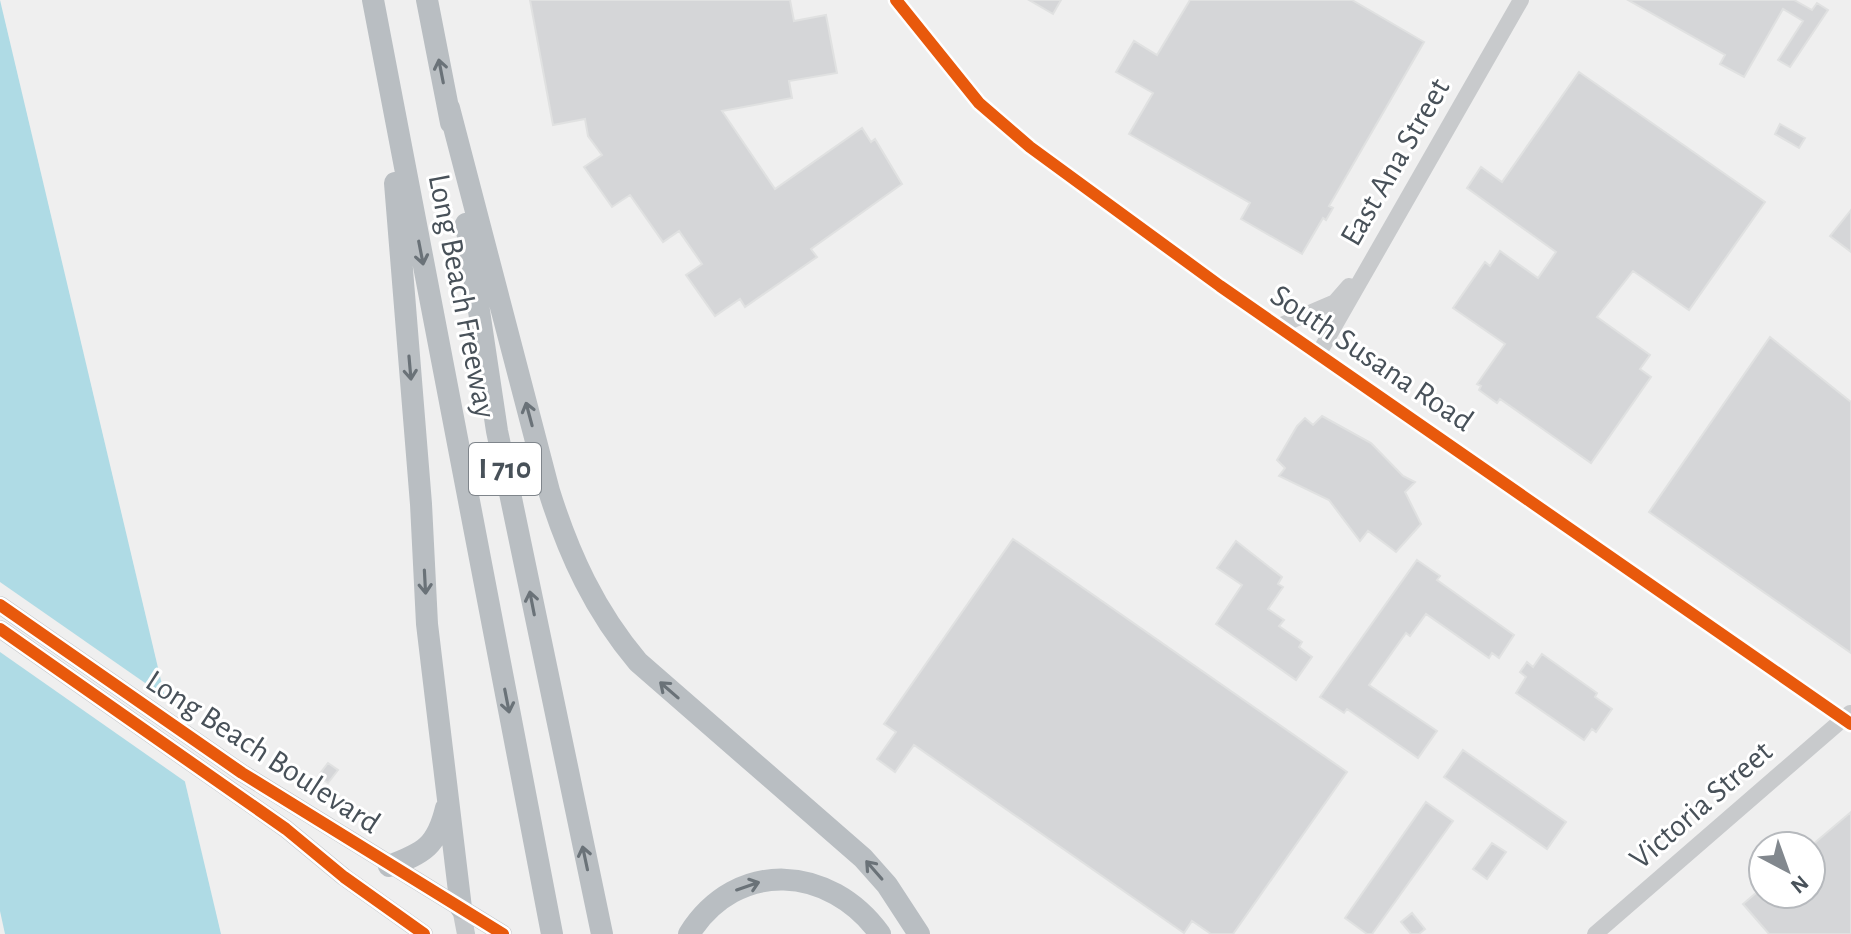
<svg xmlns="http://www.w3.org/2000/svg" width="1851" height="934" viewBox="0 0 1851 934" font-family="'Alegreya Sans',sans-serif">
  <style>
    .water { fill: #afdbe5 }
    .pier { fill: #efefef }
    .building { fill: #d5d6d8; stroke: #e0e1e1; stroke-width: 2 }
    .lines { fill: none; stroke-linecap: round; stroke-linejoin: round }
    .secondary { stroke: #c8cacc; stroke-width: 16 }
    .primary { stroke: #c4c7ca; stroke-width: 18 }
    .highway { stroke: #b9bec2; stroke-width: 22 }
    .cycleway-casing { stroke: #fff; stroke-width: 17 }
    .cycleway { stroke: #e8590c; stroke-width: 12 }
    .oneway { stroke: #6a7278 }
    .labels { text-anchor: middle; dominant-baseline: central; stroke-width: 6; stroke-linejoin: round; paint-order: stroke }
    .shield { fill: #fff; stroke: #7f858b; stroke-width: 2 }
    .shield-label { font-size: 30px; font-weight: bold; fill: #485159 }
    .street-label { font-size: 32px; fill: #485159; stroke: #fff }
  </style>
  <rect width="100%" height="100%" fill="#efefef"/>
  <path class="water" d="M 0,0 L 221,934 L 5,934 L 0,911 Z"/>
  <path class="pier" d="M 0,582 L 171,701 L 190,785 L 0,652 Z"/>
  <path class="building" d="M 530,0 L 790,0 L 794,21 L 826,15 L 837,73 L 789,81 L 792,98 L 722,111 L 775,189 L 862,128 L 871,142 L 875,139 L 902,184 L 811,249 L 817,257 L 745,307 L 740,299 L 715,316 L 686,275 L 702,264 L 679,231 L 663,242 L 630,195 L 612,207 L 584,167 L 602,155 L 588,136 L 585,119 L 553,125 Z
    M 1029,0 L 1061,0 L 1053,14 Z
    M 1190,0 L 1352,0 L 1424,42 L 1329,206 L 1333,208 L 1326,220 L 1323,218 L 1302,254 L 1241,219 L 1250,203 L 1129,134 L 1153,93 L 1116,72 L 1134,41 L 1157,55 Z
    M 1628,0 L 1794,0 L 1812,10 L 1817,3 L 1828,10 L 1790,67 L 1778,60 L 1803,21 L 1783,9 L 1744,77 L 1720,64 L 1725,55 Z
    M 1579,72 L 1765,202 L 1689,310 L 1633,271 L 1597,317 L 1650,355 L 1640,369 L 1651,377 L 1591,463 L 1500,399 L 1497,403 L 1479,390 L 1481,386 L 1477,384 L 1505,344 L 1453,308 L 1485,262 L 1490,266 L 1500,251 L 1538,278 L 1556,252 L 1467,188 L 1481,167 L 1502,182 Z
    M 1780,124 L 1805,138 L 1799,148 L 1775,134 Z
    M 1851,210 L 1851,252 L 1830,236 Z
    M 1770,337 L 1851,402 L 1851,653 L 1649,512 Z
    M 1322,416 L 1371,443 L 1403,476 L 1415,482 L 1405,492 L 1421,524 L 1396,552 L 1368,531 L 1360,541 L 1329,500 L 1279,476 L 1285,468 L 1277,460 L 1297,426 L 1305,418 L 1313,425 Z
    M 1013,539 L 1347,772 L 1233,934 L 1211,934 L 1192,921 L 1184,933 L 914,745 L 895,772 L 877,759 L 896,732 L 884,724 Z
    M 1236,541 L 1282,577 L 1278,584 L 1283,587 L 1268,609 L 1284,620 L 1279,626 L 1302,642 L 1299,647 L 1312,657 L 1296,680 L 1216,624 L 1242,585 L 1217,568 Z
    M 1417,560 L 1440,576 L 1437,580 L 1514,635 L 1499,658 L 1492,653 L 1489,658 L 1426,614 L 1410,636 L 1406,633 L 1369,685 L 1437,731 L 1418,758 L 1347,709 L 1344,713 L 1320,697 Z
    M 1542,654 L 1597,693 L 1595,697 L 1612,709 L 1596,732 L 1592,729 L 1584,740 L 1516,693 L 1526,677 L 1520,672 L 1527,662 L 1533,667 Z
    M 1463,750 L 1566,822 L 1547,849 L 1444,777 Z
    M 328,763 L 338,770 L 328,783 L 318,776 Z
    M 1426,802 L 1453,821 L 1372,934 L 1367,934 L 1345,918 Z
    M 1851,812 L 1851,934 L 1769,934 L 1743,904 L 1763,887 L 1763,894 L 1811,894 L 1811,846 Z
    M 1492,843 L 1506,852 L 1487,879 L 1473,869 Z
    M 1412,913 L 1425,929 L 1419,934 L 1411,934 L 1401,922 Z"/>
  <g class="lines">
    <path class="secondary" d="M 896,0 L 979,103 L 1030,147 L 1220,286 L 1851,724
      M 1279,326 L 1335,302 L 1349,286
      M 1319,353 L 1521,0
      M 1595,934 L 1850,713"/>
    <path class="primary" d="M 0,605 L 242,773 L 503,934
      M 0,629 L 286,829 L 344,877 L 424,934
      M 461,908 L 466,934"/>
    <path class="highway" d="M 373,0 L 552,934
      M 427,0 L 451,123
      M 449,108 L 549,491 C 569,555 595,611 638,662 L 863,858 L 887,885 L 919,934
      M 395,183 L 421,504 L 427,624 L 461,908
      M 466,224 L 497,431 L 602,934
      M 389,866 C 424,853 437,846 446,808
      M 689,934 C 737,858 830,865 880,934"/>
    <g class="cycleway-casing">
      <path id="cycleway" d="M 896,0 L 979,103 L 1030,147 L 1220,286 L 1851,724
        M 0,605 L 242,773 L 503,934
        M 0,629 L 286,829 L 344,877 L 424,934"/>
    </g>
    <use href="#cycleway" class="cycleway"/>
  </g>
  <defs><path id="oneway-shaft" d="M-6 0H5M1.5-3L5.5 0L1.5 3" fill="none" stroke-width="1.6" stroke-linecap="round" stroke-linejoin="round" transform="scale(2)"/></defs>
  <g class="oneway">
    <use href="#oneway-shaft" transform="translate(441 71) rotate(-101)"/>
    <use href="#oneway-shaft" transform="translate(421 253) rotate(79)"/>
    <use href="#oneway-shaft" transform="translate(410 368) rotate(85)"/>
    <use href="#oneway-shaft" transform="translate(529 414) rotate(-105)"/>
    <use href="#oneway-shaft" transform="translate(425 582) rotate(87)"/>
    <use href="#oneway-shaft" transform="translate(532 603) rotate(-101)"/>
    <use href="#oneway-shaft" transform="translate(669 690) rotate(-139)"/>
    <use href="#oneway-shaft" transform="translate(507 701) rotate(79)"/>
    <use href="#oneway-shaft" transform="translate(585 858) rotate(-102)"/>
    <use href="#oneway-shaft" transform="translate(874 870) rotate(-131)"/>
    <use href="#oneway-shaft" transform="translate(748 886) rotate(-19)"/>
  </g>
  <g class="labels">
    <rect class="shield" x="469" y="443" width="72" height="52" rx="6"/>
    <g class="shield-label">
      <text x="505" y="469">I 710</text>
    </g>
    <g class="street-label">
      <text transform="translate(1395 162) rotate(-60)">East Ana Street</text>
      <text transform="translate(462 296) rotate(79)">Long Beach Freeway</text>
      <text transform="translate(1372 358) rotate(34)">South Susana Road</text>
      <text transform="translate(263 752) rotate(33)">Long Beach Boulevard</text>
      <text transform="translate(1701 805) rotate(-41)">Victoria Street</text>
    </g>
  </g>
  <g transform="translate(1787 870) rotate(139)"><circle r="38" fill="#ffffff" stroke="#b6b9bd" stroke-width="2"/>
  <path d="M0-6L14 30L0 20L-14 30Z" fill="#82888e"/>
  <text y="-12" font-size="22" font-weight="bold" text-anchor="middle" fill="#485159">N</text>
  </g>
</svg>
